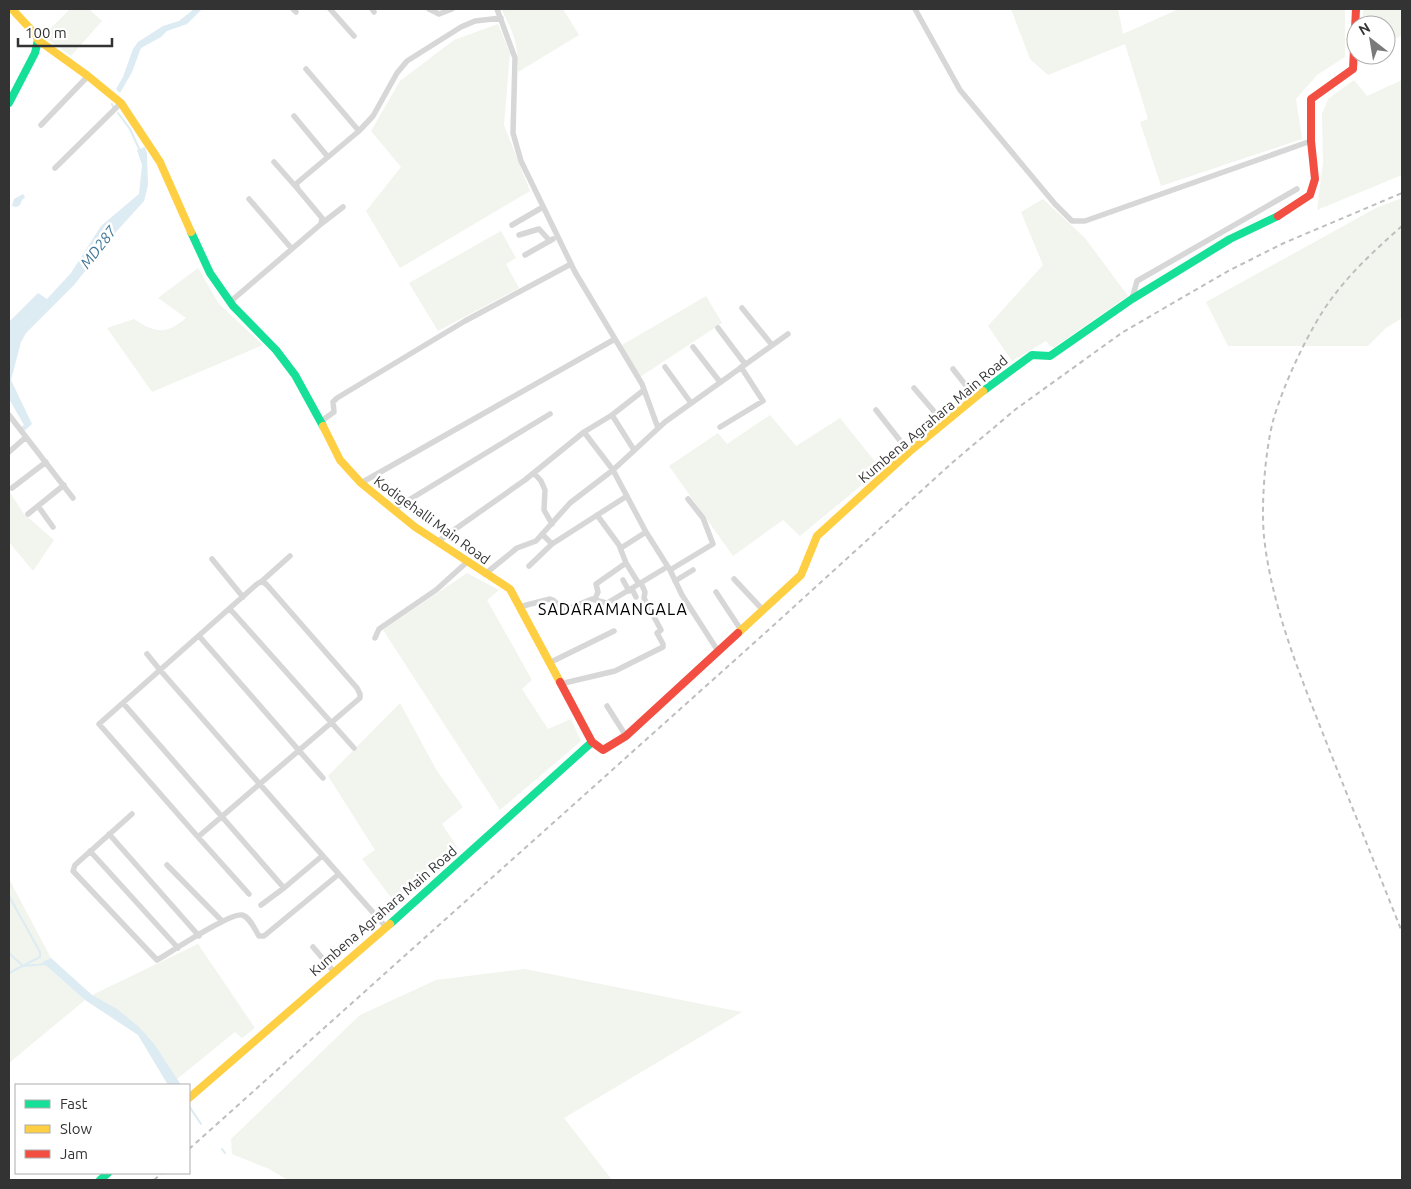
<svg xmlns="http://www.w3.org/2000/svg" width="1411" height="1189" viewBox="0 0 1411 1189" font-family="Ubuntu,sans-serif">
  <style>
    .green { fill: #f1f5ed }
    .water { fill: #ddebf3 }
    .lines { fill: none; stroke-linecap: round; stroke-linejoin: round }
    .stream { stroke: #ddebf3; stroke-width: 2 }
    .street { stroke: #d7d7d7; stroke-width: 5.5 }
    .fast { stroke: #16e098; stroke-width: 8 }
    .slow { stroke: #ffcf43; stroke-width: 8 }
    .jam { stroke: #f24e42; stroke-width: 8 }
    .rail { stroke: #bebebe; stroke-width: 2; stroke-dasharray: 5 4; stroke-linecap: butt }
    .labels { text-anchor: middle; dominant-baseline: central; stroke-width: 5; stroke-linejoin: round; paint-order: stroke }
    .street-label { font-size: 14px; fill: #333; stroke: #fff }
    .water-label { font-size: 15px; font-style: italic; fill: #3f7597; stroke: #fff }
    .quarter-label { font-size: 16px; letter-spacing: 1px; fill: #000; stroke: #fff }
  </style>
  <rect width="100%" height="100%" fill="#fff"/>
  <path class="green" d="M 70,9 L 89,9 L 102,21 L 71,56 L 43,36 Z
    M 501,9 L 563,9 L 579,35 L 518,72 C 519,47 513,30 501,9 Z
    M 1011,9 L 1118,9 L 1123,34 L 1179,9 L 1345,9 L 1345,57 L 1317,75 L 1296,99 L 1302,139 L 1161,186 L 1140,122 L 1148,119 L 1125,44 L 1048,75 L 1030,59 Z
    M 1363,9 L 1402,9 L 1402,36 L 1386,43 L 1386,25 L 1362,25 Z
    M 498,24 L 510,53 L 504,125 L 530,191 L 400,268 L 366,211 L 401,167 L 371,131 L 400,81 L 454,40 Z
    M 1354,80 L 1367,96 L 1402,80 L 1402,175 L 1317,210 L 1323,163 L 1322,114 L 1328,99 Z
    M 1402,198 L 1402,318 L 1386,328 L 1368,346 L 1228,346 L 1206,302 L 1376,208 Z
    M 1043,199 L 1085,238 L 1128,296 L 1053,348 L 1046,341 L 1012,361 L 988,326 L 1043,265 L 1021,212 Z
    M 501,231 L 516,258 L 506,264 L 519,288 L 438,331 L 409,283 Z
    M 198,268 L 219,304 L 263,345 L 152,392 L 107,328 L 134,319 C 155,333 166,335 186,318 L 158,298 Z
    M 706,296 L 722,323 L 640,377 L 622,345 Z
    M 770,415 L 796,446 L 840,418 L 881,469 L 800,536 L 783,520 L 733,556 L 669,466 L 718,433 L 727,444 Z
    M 9,491 L 24,514 L 54,540 L 33,571 L 9,542 Z
    M 467,573 L 499,590 L 487,600 L 532,680 L 522,689 L 548,729 L 571,719 L 581,741 L 500,810 L 383,630 Z
    M 400,703 L 437,771 L 463,807 L 442,824 L 457,847 L 396,904 L 362,859 L 375,850 L 328,776 Z
    M 9,879 L 51,958 L 42,962 L 85,1000 L 9,1063 Z
    M 198,944 L 255,1028 L 242,1038 L 235,1032 L 177,1079 L 155,1045 L 92,995 Z
    M 525,969 L 742,1012 L 564,1118 L 612,1180 L 288,1180 L 269,1169 L 232,1154 L 231,1139 L 360,1015 L 436,980 Z"/>
  <path class="water" d="M 194,9 L 202,9 L 187,24 L 167,31 L 161,37 L 141,48 L 132,72 L 120,93 L 116,89 L 123,77 L 133,49 L 138,42 L 163,26 L 179,21 Z
    M 145,147 L 147,154 L 148,185 L 144,201 L 116,232 L 74,285 L 26,333 L 21,342 L 11,380 L 32,424 L 24,431 L 21,427 L 24,425 L 9,399 L 9,322 L 38,293 L 47,299 L 71,273 L 101,226 L 139,194 L 142,165 L 137,150 Z
    M 23,194 L 25,197 L 22,200 L 20,205 L 16,207 L 12,206 L 14,199 Z
    M 51,958 L 92,995 L 117,1009 L 139,1027 L 155,1045 L 181,1085 L 168,1085 L 138,1035 L 85,1000 L 42,962 Z"/>
  <g class="lines">
    <path class="stream" d="M 112,104 L 113,107
      M 118,113 L 130,129 L 140,151
      M 9,896 L 40,952 L 40,957 L 9,973
      M 9,953 L 23,966 L 46,964
      M 189,1106 L 201,1124
      M 222,1149 L 225,1153"/>
    <path class="street" d="M 293,9 L 296,12
      M 330,9 L 354,36
      M 372,9 L 374,12
      M 429,9 L 439,14 L 452,9
      M 497,9 L 515,58 L 513,133 L 521,161 L 575,272 L 642,384 L 658,428
      M 915,9 L 960,90 L 1055,204 L 1072,221 L 1085,221 L 1311,141
      M 306,69 L 359,131
      M 294,116 L 328,157
      M 41,125 L 88,76
      M 274,162 L 297,188
      M 55,168 L 121,103
      M 249,199 L 292,249
      M 321,224 L 343,207
      M 512,225 L 543,207
      M 519,235 L 539,229 L 550,241
      M 525,255 L 553,239
      M 1132,299 L 1137,281 L 1297,189
      M 230,302 L 321,224 L 322,218 L 297,188 L 297,183 L 359,131 L 373,116 L 397,73 L 407,61 L 461,27 L 475,21 L 501,18
      M 742,308 L 772,345
      M 718,328 L 745,364
      M 693,347 L 720,382
      M 665,367 L 691,403
      M 953,369 L 975,397
      M 914,388 L 944,423
      M 876,410 L 909,452
      M 9,415 L 73,498
      M 612,415 L 634,450
      M 320,422 L 334,412 L 333,402 L 337,398 L 465,321 L 571,264
      M 720,427 L 763,401 L 741,367
      M 584,432 L 613,470 L 646,532 L 670,570 L 682,595 L 718,651
      M 9,452 L 26,437
      M 534,473 L 541,481 L 545,490 L 544,510 L 552,524
      M 361,483 L 615,339
      M 12,488 L 46,462
      M 38,506 L 53,527
      M 394,509 L 550,414
      M 28,514 L 64,485
      M 597,515 L 619,545 L 626,563 L 639,584
      M 542,534 L 552,544 L 627,496
      M 437,542 L 525,480 L 584,432 L 612,415 L 644,390
      M 621,548 L 646,532
      M 212,559 L 243,597
      M 529,566 L 552,544
      M 670,570 L 713,544 L 703,518 L 688,499
      M 485,574 L 517,548 L 536,541 L 570,503 L 613,470 L 665,422 L 788,334
      M 734,579 L 763,610
      M 623,580 L 629,591
      M 262,581 L 290,556
      M 675,581 L 693,570
      M 632,589 L 636,597
      M 716,592 L 741,630
      M 595,599 L 598,592 L 596,584 L 626,563
      M 519,607 L 550,599 L 553,600 L 565,610 L 592,599 L 606,603 L 609,602 L 667,567
      M 230,609 L 354,748
      M 199,636 L 323,778
      M 375,638 L 379,629 L 436,590 L 467,562
      M 147,654 L 160,670 L 99,724 L 198,837 L 360,698 L 360,694 L 357,688 L 267,585 L 262,581 L 257,584 L 160,670 C 235,756 310,842 386,927
      M 549,663 L 614,631
      M 560,684 L 615,671 L 663,647 L 663,644 L 657,633 L 661,630 L 644,598 L 645,592 L 641,583
      M 123,703 L 284,888 L 322,856
      M 607,706 L 626,736
      M 132,814 L 75,865 L 73,871 L 157,960 C 171,952 231,912 242,915 C 250,917 255,930 259,936 L 264,936 L 339,874
      M 109,834 L 199,936
      M 198,837 L 249,894
      M 90,851 L 178,948
      M 167,865 L 222,921
      M 261,905 L 284,888
      M 313,947 L 334,972"/>
    <path class="fast" d="M 9,103 L 35,53 L 38,40
      M 191,232 L 210,273 L 233,306 L 276,350 L 295,375 L 323,426
      M 983,391 L 1032,355 L 1050,356 L 1132,299 L 1230,239 L 1278,216
      M 390,924 L 592,742
      M 100,1180 L 108,1173"/>
    <path class="slow" d="M 12,9 L 36,35 L 38,40 L 88,76 L 121,103 L 160,162 L 191,232
      M 323,426 L 340,460 L 361,483 L 415,527 L 510,589 L 560,682
      M 738,633 L 801,575 L 817,536 L 909,452 L 983,391
      M 189,1098 L 390,924"/>
    <path class="jam" d="M 1278,216 L 1310,195 L 1315,179 L 1311,141 L 1311,99 L 1353,69 L 1356,9
      M 560,682 L 592,742 L 603,750 L 626,736 L 738,633"/>
    <path class="rail" d="M 1402,226 C 1377,248 1352,271 1332,298 C 1310,327 1283,385 1273,421 C 1265,452 1261,504 1264,537 C 1272,609 1301,677 1327,744 C 1352,807 1377,869 1402,932
      M 189,1149 L 764,634 L 953,462 L 1016,409 L 1123,332 L 1230,270 L 1284,243 L 1402,193
      M 154,1180 L 162,1173"/>
  </g>
  <g class="labels">
    <g class="street-label">
      <text transform="translate(933 419) rotate(-40)">Kumbena Agrahara Main Road</text>
      <text transform="translate(432 520) rotate(36)">Kodigehalli Main Road</text>
      <text transform="translate(383 911) rotate(-41)">Kumbena Agrahara Main Road</text>
    </g>
    <g class="water-label">
      <text transform="translate(98 247) rotate(-52)">MD287</text>
    </g>
    <g class="quarter-label">
      <text x="613" y="609">SADARAMANGALA</text>
    </g>
  </g>
  <rect width="1411" height="1189" fill="none" stroke="#333333" stroke-width="20"/>
  <rect x="15" y="1084" width="175" height="90" fill="#ffffff" stroke="#adadad"/>
  <rect x="25" y="1100" width="25" height="8" fill="#16e098" stroke="#adadad"/>
  <text x="60" y="1109" font-size="15" fill="#333333">Fast</text>
  <rect x="25" y="1125" width="25" height="8" fill="#ffcf43" stroke="#adadad"/>
  <text x="60" y="1134" font-size="15" fill="#333333">Slow</text>
  <rect x="25" y="1150" width="25" height="8" fill="#f24e42" stroke="#adadad"/>
  <text x="60" y="1159" font-size="15" fill="#333333">Jam</text>
  <g transform="translate(1371 40) rotate(329)"><circle r="24" fill="#ffffff" stroke="#adadad"/>
  <path d="M0-4L9 19L0 12L-9 19Z" fill="#7a7a7a"/>
  <text y="-8" font-size="14" font-weight="bold" text-anchor="middle" fill="#333333">N</text>
  </g>
  <path d="M18 38v8h94v-8" fill="none" stroke="#333333" stroke-width="2.5"/>
  <text x="25" y="38" font-size="15" fill="#333333" stroke="#ffffff" stroke-width="4" paint-order="stroke">100 m</text>
</svg>
